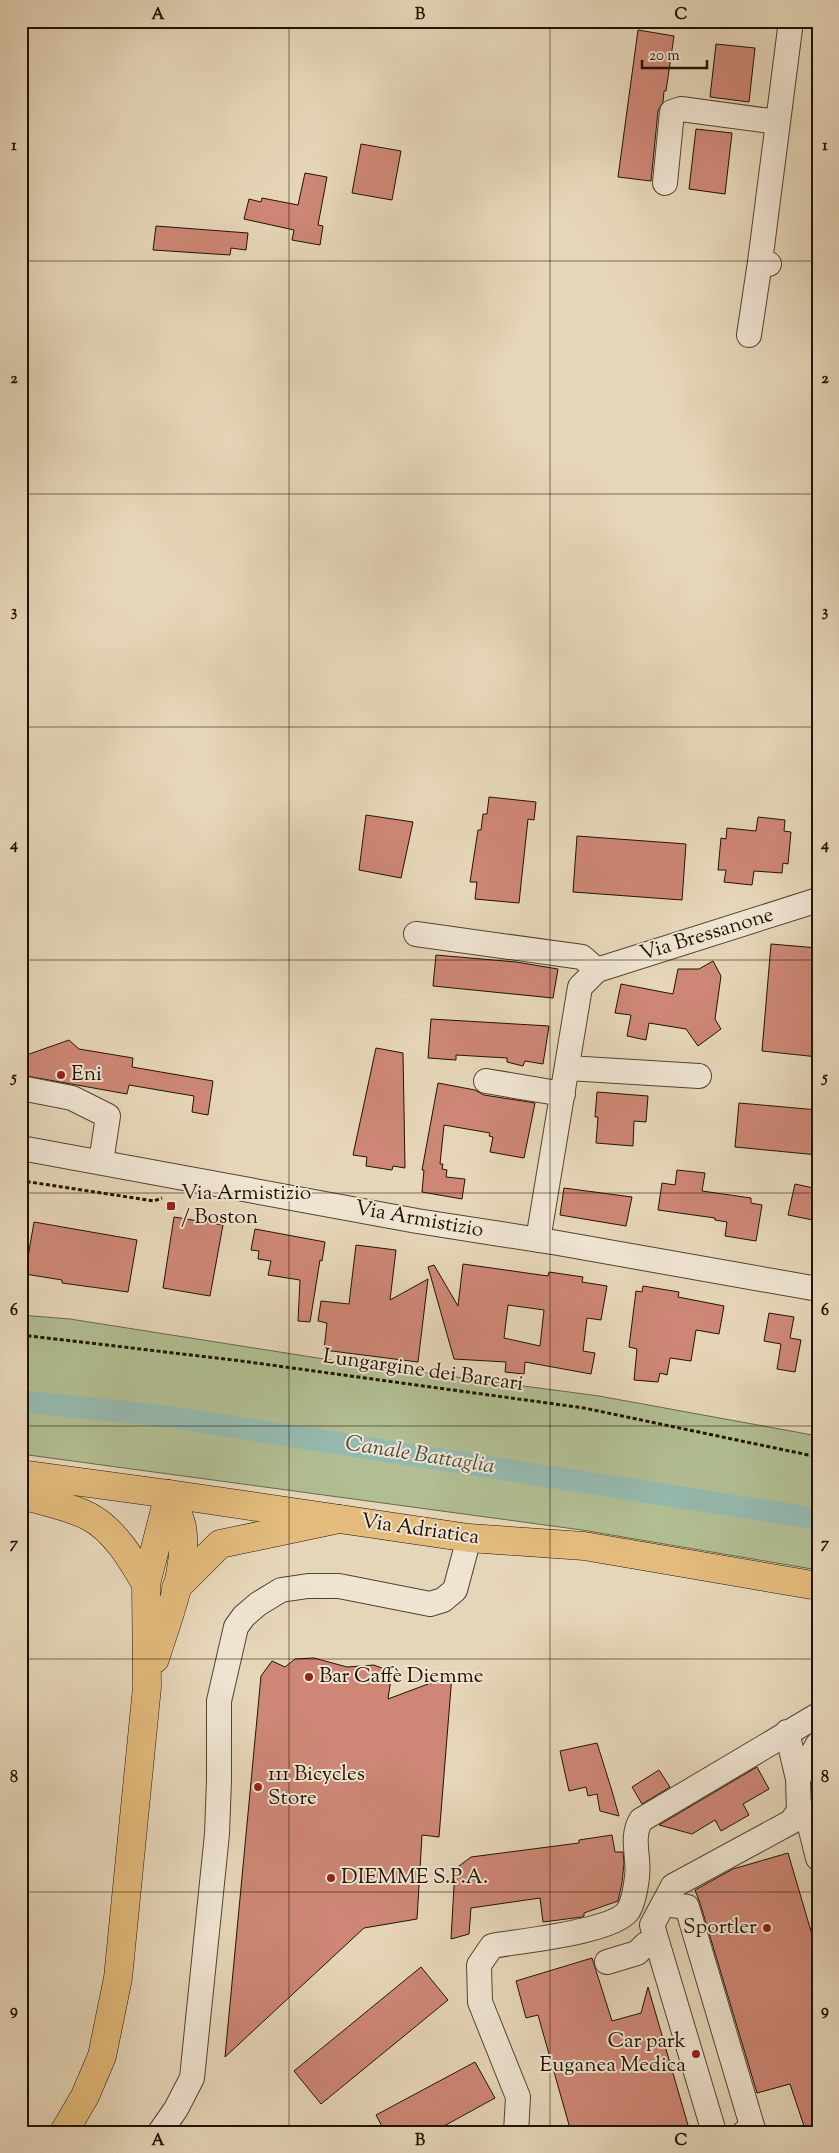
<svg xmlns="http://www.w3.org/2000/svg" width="839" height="2153" viewBox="0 0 839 2153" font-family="'Sorts Mill Goudy',serif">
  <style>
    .green { fill: #b1be92; stroke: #69684a }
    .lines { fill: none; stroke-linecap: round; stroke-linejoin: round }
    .canal { stroke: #96b9af; stroke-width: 22 }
    .building { fill: #ce8776; stroke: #211302; fill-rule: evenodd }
    .minor-casing { stroke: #524430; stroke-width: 26 }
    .major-casing { stroke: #211302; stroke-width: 29 }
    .highway-casing { stroke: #211302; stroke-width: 29 }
    .path { stroke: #211302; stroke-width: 3; stroke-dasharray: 4 2.5; stroke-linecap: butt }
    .minor { stroke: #efe4d2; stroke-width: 24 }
    .major { stroke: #e3bb7c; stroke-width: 28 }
    .highway { stroke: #e3bb7c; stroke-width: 28 }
    .grid { fill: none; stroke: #211302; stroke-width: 1; stroke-opacity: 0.55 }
    .poi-dot { fill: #8f2418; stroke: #efe4d2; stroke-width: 2 }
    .labels { text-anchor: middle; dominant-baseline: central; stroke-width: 4; stroke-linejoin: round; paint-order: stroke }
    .street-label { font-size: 21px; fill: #211302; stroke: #efe4d2 }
    .poi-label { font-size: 21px; fill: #211302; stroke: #efe4d2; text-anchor: start }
    .water-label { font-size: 22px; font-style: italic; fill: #4a4d3f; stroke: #efe4d2 }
    .neatline { fill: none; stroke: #211302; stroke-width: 2 }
    .grid-label { font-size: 16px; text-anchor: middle; font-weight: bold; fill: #211302 }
  </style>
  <rect width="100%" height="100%" fill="#e6d6b9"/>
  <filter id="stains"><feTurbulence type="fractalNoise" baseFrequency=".004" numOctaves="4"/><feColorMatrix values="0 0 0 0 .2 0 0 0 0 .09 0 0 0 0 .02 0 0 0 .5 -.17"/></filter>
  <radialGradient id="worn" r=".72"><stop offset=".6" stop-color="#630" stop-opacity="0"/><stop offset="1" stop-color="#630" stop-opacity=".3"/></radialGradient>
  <path class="green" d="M 21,1315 L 70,1319 L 343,1362 L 599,1396 L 818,1436 L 818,1570 L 582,1530 L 21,1454 Z"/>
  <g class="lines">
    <path class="canal" d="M 21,1401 L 171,1417 L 818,1519"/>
  </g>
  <path class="building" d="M 638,30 L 674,36 L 666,91 L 664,91 L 663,102 L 658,111 L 651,181 L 618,177 Z
    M 716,44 L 755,48 L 749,102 L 710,97 Z
    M 696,129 L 732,133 L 725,194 L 689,189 Z
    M 361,144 L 401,151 L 392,200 L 352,193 Z
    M 305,173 L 327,177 L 318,225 L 323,226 L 320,245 L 292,240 L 294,230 L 244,219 L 249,199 L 261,202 L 262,198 L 298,205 Z
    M 156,226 L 248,233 L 246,250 L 231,248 L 230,255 L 153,250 Z
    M 489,797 L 536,802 L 534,820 L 528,819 L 519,903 L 475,899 L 477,882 L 470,882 L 478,830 L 481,830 L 483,814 L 487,814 Z
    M 366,815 L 413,822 L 401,878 L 359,870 Z
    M 758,817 L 785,820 L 784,831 L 791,832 L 788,864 L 783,863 L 782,873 L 754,871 L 752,885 L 724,882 L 726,870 L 718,870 L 721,838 L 726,839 L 727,828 L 756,831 Z
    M 577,836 L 686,844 L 682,900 L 573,892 Z
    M 771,944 L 818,948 L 818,1057 L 762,1051 Z
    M 436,955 L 516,962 L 558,969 L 553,998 L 433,986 Z
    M 713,961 L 721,976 L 715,1019 L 721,1029 L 698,1046 L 686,1029 L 649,1023 L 646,1040 L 627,1036 L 631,1015 L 615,1013 L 621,984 L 673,994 L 678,969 L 699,969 Z
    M 431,1019 L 549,1026 L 543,1064 L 525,1061 L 523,1066 L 507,1062 L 507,1058 L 456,1055 L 456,1060 L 428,1058 Z
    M 69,1040 L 79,1049 L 133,1058 L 132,1067 L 213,1081 L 208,1115 L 192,1112 L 194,1096 L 129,1085 L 127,1094 L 21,1075 L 21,1057 Z
    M 376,1048 L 403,1053 L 405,1168 L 393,1166 L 392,1170 L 366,1166 L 367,1157 L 353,1155 Z
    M 438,1083 L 475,1090 L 484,1095 L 535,1103 L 524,1158 L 490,1152 L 493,1137 L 489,1136 L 490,1133 L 444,1125 L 440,1164 L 443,1164 L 442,1169 L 447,1170 L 446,1177 L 465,1179 L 462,1199 L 422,1192 L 424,1170 L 422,1170 Z
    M 597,1092 L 648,1096 L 646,1122 L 634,1121 L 633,1146 L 596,1143 L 598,1117 L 595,1117 Z
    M 739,1103 L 818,1110 L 818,1155 L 735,1147 Z
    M 677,1170 L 705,1173 L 702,1191 L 751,1198 L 751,1203 L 762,1205 L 756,1241 L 725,1236 L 727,1222 L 715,1220 L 715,1218 L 658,1210 L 662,1183 L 675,1185 Z
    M 795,1184 L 818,1189 L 818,1221 L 788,1215 Z
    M 564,1188 L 632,1197 L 626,1226 L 560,1215 Z
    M 174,1217 L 223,1225 L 210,1296 L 163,1288 Z
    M 34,1222 L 137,1240 L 128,1292 L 62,1283 L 62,1280 L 25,1274 Z
    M 255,1229 L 325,1242 L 322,1261 L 320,1260 L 310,1322 L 298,1321 L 300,1280 L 268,1275 L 271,1261 L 258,1259 L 259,1251 L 251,1250 Z
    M 356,1245 L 396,1250 L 390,1300 L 428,1279 L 418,1362 L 324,1350 L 327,1323 L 318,1321 L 321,1301 L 349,1304 Z
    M 463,1264 L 548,1276 L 549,1272 L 583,1277 L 582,1282 L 607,1286 L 601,1320 L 587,1318 L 583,1351 L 595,1353 L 591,1374 L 525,1362 L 524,1374 L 505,1372 L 506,1362 L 454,1359 L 428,1267 L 434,1265 L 458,1306 ZM 508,1305 L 544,1310 L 540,1346 L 504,1338 Z
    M 643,1286 L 679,1292 L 678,1297 L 724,1306 L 719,1334 L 696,1330 L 691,1361 L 670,1358 L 667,1375 L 660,1373 L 658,1382 L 634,1380 L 637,1349 L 629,1347 L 636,1291 L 642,1292 Z
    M 769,1313 L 794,1317 L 790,1338 L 801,1340 L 795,1372 L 777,1369 L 781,1344 L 764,1341 Z
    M 314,1658 L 347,1667 L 374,1665 L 392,1672 L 388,1699 L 452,1675 L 439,1837 L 422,1835 L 417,1919 L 364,1928 L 225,2057 L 261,1676 L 272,1661 L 285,1667 L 295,1659 Z
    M 597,1743 L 612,1791 L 619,1816 L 600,1811 L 597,1794 L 588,1796 L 586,1787 L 569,1791 L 560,1751 Z
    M 757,1767 L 769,1789 L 743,1804 L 749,1815 L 721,1831 L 715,1820 L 692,1834 L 659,1825 Z
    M 659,1770 L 670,1787 L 642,1804 L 632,1787 Z
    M 612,1835 L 615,1852 L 623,1852 L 624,1863 L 622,1883 L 618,1901 L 584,1913 L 584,1916 L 582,1917 L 543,1922 L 540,1898 L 471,1908 L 469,1934 L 451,1939 L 455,1869 L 471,1857 L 579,1843 L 579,1840 Z
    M 788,1853 L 818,1955 L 818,2132 L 806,2132 L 790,2084 L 757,2093 L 700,1903 L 695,1890 L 733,1869 Z
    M 592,1958 L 612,2021 L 641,2013 L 648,1987 L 690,2132 L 571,2132 L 538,2015 L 526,2018 L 516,1981 Z
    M 421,1967 L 448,2000 L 321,2104 L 294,2071 Z
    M 475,2062 L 495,2098 L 433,2132 L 385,2132 L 376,2115 Z"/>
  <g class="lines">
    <g class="minor-casing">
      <path id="minor" d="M 665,183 L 672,112 L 681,109 L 777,122
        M 769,264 L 760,262 L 791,21
        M 749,335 L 760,262
        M 416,934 L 582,957 L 597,970
        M 568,1068 L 699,1076
        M 486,1081 L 563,1094
        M 21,1088 L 72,1098 L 108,1116 L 101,1162
        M 21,1148 L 417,1221 L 558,1243 L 818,1289
        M 538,1240 L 580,987 L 597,970 L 818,900
        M 798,1779 L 818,1744
        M 799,1805 L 808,1818 L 818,1858
        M 664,1904 L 687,1907 L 753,2129 L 745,2132
        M 607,1962 L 637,1953 L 646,1944
        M 160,2132 L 176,2109 L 192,2078 L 217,1834 L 219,1780 L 219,1701 L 236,1627 L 244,1616 L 258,1604 L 281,1590 L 308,1586 L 339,1586 L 430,1604 L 443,1600 L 455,1590 L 469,1538
        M 516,2132 L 518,2097 L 480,2002 L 479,1965 L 492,1946 C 520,1941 613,1932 628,1911 C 633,1903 636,1886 637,1877 C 640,1858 630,1838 641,1820 L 818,1715
        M 714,2132 L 652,1925 L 673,1886 L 791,1822 L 799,1811 L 798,1779 L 787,1732"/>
    </g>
    <g class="major-casing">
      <path id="major" d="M 21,1474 L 169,1494 L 469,1538 L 584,1546 L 818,1586"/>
    </g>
    <g class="highway-casing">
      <path id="highway" d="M 21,1495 C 43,1501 68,1506 88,1516 C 114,1529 132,1560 146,1584
        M 176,1588 L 220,1544 L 339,1519
        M 155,1659 C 167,1620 189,1568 182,1527 C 180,1516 173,1504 169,1494
        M 64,2132 L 85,2096 L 102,2056 L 118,1978 L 147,1687 L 146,1584 L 169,1494"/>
    </g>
    <path class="path" d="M 21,1179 L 23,1181 L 154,1201 L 162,1198
      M 21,1335 L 234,1360 L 584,1408 L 818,1457"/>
    <use href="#minor" class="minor"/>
    <use href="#major" class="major"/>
    <use href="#highway" class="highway"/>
  </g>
  <path class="grid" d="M 289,21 L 289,2132M 550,21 L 550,2132M 21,261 L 818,261M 21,494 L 818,494M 21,727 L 818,727M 21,960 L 818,960M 21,1193 L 818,1193M 21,1426 L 818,1426M 21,1659 L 818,1659M 21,1892 L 818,1892"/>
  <g class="poi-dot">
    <circle cx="61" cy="1075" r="5"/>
    <rect x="166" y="1201" width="10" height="10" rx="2.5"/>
    <circle cx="309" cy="1677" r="5"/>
    <circle cx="258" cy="1787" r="5"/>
    <circle cx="331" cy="1878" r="5"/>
    <circle cx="767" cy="1928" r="5"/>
    <circle cx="696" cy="2054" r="5"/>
  </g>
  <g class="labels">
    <g class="street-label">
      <text transform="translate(707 935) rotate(-17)">Via Bressanone</text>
      <text transform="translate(419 1220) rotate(10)">Via Armistizio</text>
      <text transform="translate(423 1371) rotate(8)">Lungargine dei Barcari</text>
      <text transform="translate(420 1530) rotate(8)">Via Adriatica</text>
    </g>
    <g class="poi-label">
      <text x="71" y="1075">Eni</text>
      <text x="181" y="1194">Via Armistizio<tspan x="181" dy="24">/ Boston</tspan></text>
      <text x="319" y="1677">Bar Caffè Diemme</text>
      <text x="268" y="1775">111 Bicycles<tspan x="268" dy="24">Store</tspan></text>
      <text x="341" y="1878">DIEMME S.P.A.</text>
      <text x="757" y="1928" text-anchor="end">Sportler</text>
      <text x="686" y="2042" text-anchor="end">Car park<tspan x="686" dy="24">Euganea Medica</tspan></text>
    </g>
    <g class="water-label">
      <text transform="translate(420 1456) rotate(9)">Canale Battaglia</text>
    </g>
  </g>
  <rect width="839" height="2153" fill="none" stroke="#e6d6b9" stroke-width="55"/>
  <path d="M642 60v8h65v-8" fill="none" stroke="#211302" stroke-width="2.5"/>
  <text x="649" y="60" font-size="15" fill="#211302" stroke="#efe4d2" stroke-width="4" paint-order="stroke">20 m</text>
  <rect x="28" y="28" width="784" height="2098" class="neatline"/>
  <g class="grid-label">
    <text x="158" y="19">A</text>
    <text x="420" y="19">B</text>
    <text x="681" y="19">C</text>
    <text x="14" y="150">1</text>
    <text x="825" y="150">1</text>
    <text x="14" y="383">2</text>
    <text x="825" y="383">2</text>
    <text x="14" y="616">3</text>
    <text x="825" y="616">3</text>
    <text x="14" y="849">4</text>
    <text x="825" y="849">4</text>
    <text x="14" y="1082">5</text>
    <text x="825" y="1082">5</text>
    <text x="14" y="1315">6</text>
    <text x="825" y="1315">6</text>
    <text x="14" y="1548">7</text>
    <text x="825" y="1548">7</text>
    <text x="14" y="1782">8</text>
    <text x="825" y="1782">8</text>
    <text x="14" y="2015">9</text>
    <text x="825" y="2015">9</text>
    <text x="158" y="2145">A</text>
    <text x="420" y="2145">B</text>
    <text x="681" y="2145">C</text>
  </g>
  <rect width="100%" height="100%" filter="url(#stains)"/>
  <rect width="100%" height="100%" fill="url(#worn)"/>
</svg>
